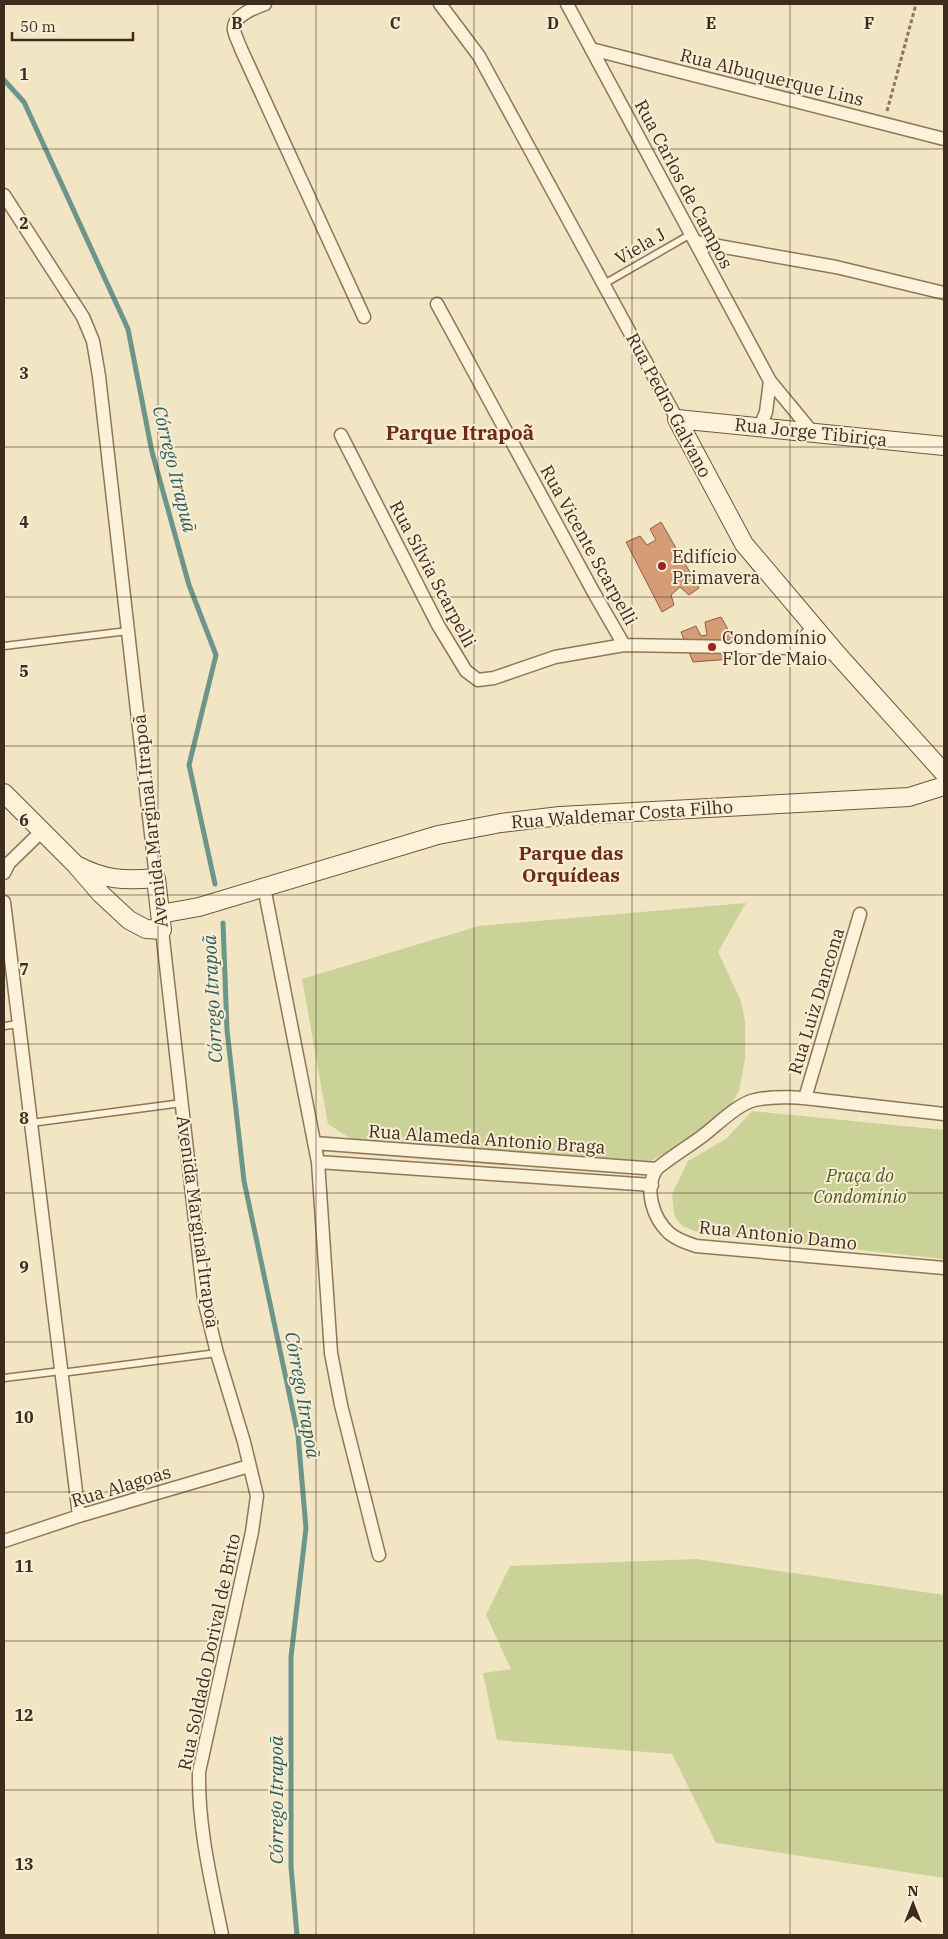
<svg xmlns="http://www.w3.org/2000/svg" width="948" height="1939" viewBox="0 0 948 1939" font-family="'IBM Plex Serif',serif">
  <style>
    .green { fill: #cbd297 }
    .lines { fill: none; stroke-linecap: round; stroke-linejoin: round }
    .stream { stroke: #6c958b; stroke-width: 5 }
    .building { fill: #d49d76; stroke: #915d3b }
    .service-casing { stroke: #907658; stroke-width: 9 }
    .minor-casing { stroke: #907658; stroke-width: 15 }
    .secondary-casing { stroke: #71563b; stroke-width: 20 }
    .path { stroke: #907658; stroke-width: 3; stroke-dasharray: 4 2.5; stroke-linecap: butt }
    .service { stroke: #fcf1d9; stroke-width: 6 }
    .minor { stroke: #fcf1d9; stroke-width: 12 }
    .secondary { stroke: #fcf1d9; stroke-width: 18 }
    .grid { fill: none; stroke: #3e2d1e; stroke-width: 1; stroke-opacity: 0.55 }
    .poi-dot { fill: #a52223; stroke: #f9eed5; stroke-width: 2 }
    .labels { text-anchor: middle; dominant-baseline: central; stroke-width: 4; stroke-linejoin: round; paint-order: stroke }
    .street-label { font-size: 18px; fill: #3e2d1e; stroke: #f9eed5 }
    .poi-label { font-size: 18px; fill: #3e2d1e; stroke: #f9eed5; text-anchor: start }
    .park-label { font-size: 18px; font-style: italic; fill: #4e5d22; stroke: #f9eed5 }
    .water-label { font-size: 19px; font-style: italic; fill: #2b5f5c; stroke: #f9eed5 }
    .neighbourhood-label { font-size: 19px; font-weight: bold; fill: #6f2b19; stroke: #f9eed5 }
    .quarter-label { font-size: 20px; font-weight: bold; fill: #6f2b19; stroke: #f9eed5 }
    .grid-label { font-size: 16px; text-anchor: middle; font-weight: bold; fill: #3e2d1e; stroke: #f9eed5; stroke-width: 4; stroke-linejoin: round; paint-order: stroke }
  </style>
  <rect width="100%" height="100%" fill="#f2e5c4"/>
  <path class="green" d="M 746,903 L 718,952 L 741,1001 L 745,1021 L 745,1059 L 739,1091 L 731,1104 L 691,1139 L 644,1165 L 353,1140 L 328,1124 L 302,979 L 479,926 Z
    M 752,1111 L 944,1130 L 944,1259 L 700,1233 L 682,1226 L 674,1215 L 672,1194 L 688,1161 L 726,1139 Z
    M 697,1559 L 944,1595 L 944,1878 L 716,1843 L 672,1754 L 497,1740 L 483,1673 L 511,1669 L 486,1615 L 510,1566 Z"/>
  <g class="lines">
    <path class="stream" d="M 4,80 L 24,102 L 128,329 L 152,452 L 189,585 L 216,655 L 189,765 L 215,884
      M 223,923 L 227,1030 L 244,1181 L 298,1435 L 306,1528 L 291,1657 L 291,1867 L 297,1935"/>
  </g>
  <path class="building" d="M 661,522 L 699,588 L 689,595 L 680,587 L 671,595 L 674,605 L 662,612 L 626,542 L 640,536 L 647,545 L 656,540 L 650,529 Z
    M 721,617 L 744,658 L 693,662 L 681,632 L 696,626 L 701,636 L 707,635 L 705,622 Z"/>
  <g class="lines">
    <g class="service-casing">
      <path id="service" d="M 604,284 L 691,234
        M 4,646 L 128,631
        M 4,1026 L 19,1024
        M 31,1123 L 182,1103
        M 61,1373 L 217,1353
        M 4,1378 L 61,1371"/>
    </g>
    <g class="minor-casing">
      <path id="minor" d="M 265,4 C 254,8 232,16 234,30 C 235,36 239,43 241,49 L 364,317
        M 440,4 L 479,56 L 677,419
        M 567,4 L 770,381 L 813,433
        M 591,49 L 944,139
        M 4,195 L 83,317 L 93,341 L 99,376 L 156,878
        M 696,242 L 836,267 L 944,293
        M 437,304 L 594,593 L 624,645
        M 760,427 L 766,412 L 770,381
        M 341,435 L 438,625 L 466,671 L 478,680 L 494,678 L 555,657 L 624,645 L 794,648 L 837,654
        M 794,648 L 814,627
        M 4,873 L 9,863 L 42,831
        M 264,887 L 318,1162 L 331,1353 L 341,1405 L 379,1555
        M 4,902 L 79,1516
        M 162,930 L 204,1300 L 217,1353 L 244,1442 L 257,1496 L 252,1532 L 199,1772 C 198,1828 211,1880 222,1935
        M 805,1098 L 860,914
        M 944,1114 C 909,1110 874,1106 838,1102 C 811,1099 782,1094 755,1100 C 739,1103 718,1124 705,1134 C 697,1141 660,1164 656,1170 C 644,1190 653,1218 669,1233 C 677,1240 687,1243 696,1246 L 944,1268
        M 314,1143 L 657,1169
        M 318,1162 L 652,1185
        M 4,1541 L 79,1516 L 249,1466"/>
    </g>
    <g class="secondary-casing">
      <path id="secondary" d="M 677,419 L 744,544 L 837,654 L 944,773
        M 677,419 L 944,446
        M 4,793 L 76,865 L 101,894 L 129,920 L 146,929 L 162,930 L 156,878 C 124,881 105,880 76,865
        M 160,914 L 199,907 L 438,835 L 501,823 L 560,816 L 909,797 L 944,786"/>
    </g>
    <path class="path" d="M 887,111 L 916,4"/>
    <use href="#service" class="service"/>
    <use href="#minor" class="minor"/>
    <use href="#secondary" class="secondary"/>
  </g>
  <path class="grid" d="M 158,4 L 158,1935M 316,4 L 316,1935M 474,4 L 474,1935M 632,4 L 632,1935M 790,4 L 790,1935M 4,149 L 944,149M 4,298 L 944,298M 4,447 L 944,447M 4,597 L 944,597M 4,746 L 944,746M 4,895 L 944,895M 4,1044 L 944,1044M 4,1193 L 944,1193M 4,1342 L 944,1342M 4,1492 L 944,1492M 4,1641 L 944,1641M 4,1790 L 944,1790"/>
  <g class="poi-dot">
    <circle cx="662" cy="566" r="5"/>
    <circle cx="712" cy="647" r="5"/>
  </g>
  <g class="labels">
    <g class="street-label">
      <text transform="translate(772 77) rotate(14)">Rua Albuquerque Lins</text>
      <text transform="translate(684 184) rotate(62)">Rua Carlos de Campos</text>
      <text transform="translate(640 246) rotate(-30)">Viela J</text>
      <text transform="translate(669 405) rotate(62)">Rua Pedro Galvano</text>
      <text transform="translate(811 432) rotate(6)">Rua Jorge Tibiriça</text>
      <text transform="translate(589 545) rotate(61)">Rua Vicente Scarpelli</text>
      <text transform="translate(433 574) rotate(62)">Rua Sílvia Scarpelli</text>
      <text transform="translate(622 814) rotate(-4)">Rua Waldemar Costa Filho</text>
      <text transform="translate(150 821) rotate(-96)">Avenida Marginal Itrapoã</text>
      <text transform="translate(816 1001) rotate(-73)">Rua Luiz Dancona</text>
      <text transform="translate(487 1139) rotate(4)">Rua Alameda Antonio Braga</text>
      <text transform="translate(198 1222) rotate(82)">Avenida Marginal Itrapoã</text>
      <text transform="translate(778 1235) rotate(6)">Rua Antonio Damo</text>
      <text transform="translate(121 1486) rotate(-17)">Rua Alagoas</text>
      <text transform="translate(209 1652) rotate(-78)">Rua Soldado Dorival de Brito</text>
    </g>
    <g class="poi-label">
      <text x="672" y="556">Edifício<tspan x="672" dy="21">Primavera</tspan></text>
      <text x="722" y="637">Condomínio<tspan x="722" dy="21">Flor de Maio</tspan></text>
    </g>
    <g class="park-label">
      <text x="860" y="1175">Praça do<tspan x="860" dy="21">Condomínio</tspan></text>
    </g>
    <g class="water-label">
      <text transform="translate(175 469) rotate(76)">Córrego Itrapuã</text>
      <text transform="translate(212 999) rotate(-93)">Córrego Itrapoã</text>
      <text transform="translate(303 1395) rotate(80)">Córrego Itrapoã</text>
      <text transform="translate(276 1800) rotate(-90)">Córrego Itrapoã</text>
    </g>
    <g class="neighbourhood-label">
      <text x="571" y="853">Parque das<tspan x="571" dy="22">Orquídeas</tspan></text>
    </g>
    <g class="quarter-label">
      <text x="460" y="432">Parque Itrapoã</text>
    </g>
  </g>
  <g class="grid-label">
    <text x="237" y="29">B</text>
    <text x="395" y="29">C</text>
    <text x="553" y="29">D</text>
    <text x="711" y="29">E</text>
    <text x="869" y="29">F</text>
    <text x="24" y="80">1</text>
    <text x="24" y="229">2</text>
    <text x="24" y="379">3</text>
    <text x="24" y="528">4</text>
    <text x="24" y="677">5</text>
    <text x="24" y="826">6</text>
    <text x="24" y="975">7</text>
    <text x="24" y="1124">8</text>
    <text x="24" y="1273">9</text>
    <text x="24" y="1423">10</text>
    <text x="24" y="1572">11</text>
    <text x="24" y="1721">12</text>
    <text x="24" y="1870">13</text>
  </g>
  <rect width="948" height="1939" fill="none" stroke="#3e2d1e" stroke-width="10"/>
  <g transform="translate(913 1904)" stroke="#f9eed5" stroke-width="4" paint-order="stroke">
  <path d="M0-4L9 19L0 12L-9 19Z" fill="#3e2d1e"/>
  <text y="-8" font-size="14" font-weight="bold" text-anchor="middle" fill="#3e2d1e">N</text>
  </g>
  <path d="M12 32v8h121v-8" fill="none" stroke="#3e2d1e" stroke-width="2.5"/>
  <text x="20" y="32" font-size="15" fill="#3e2d1e" stroke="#f9eed5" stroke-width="4" paint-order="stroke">50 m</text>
</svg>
